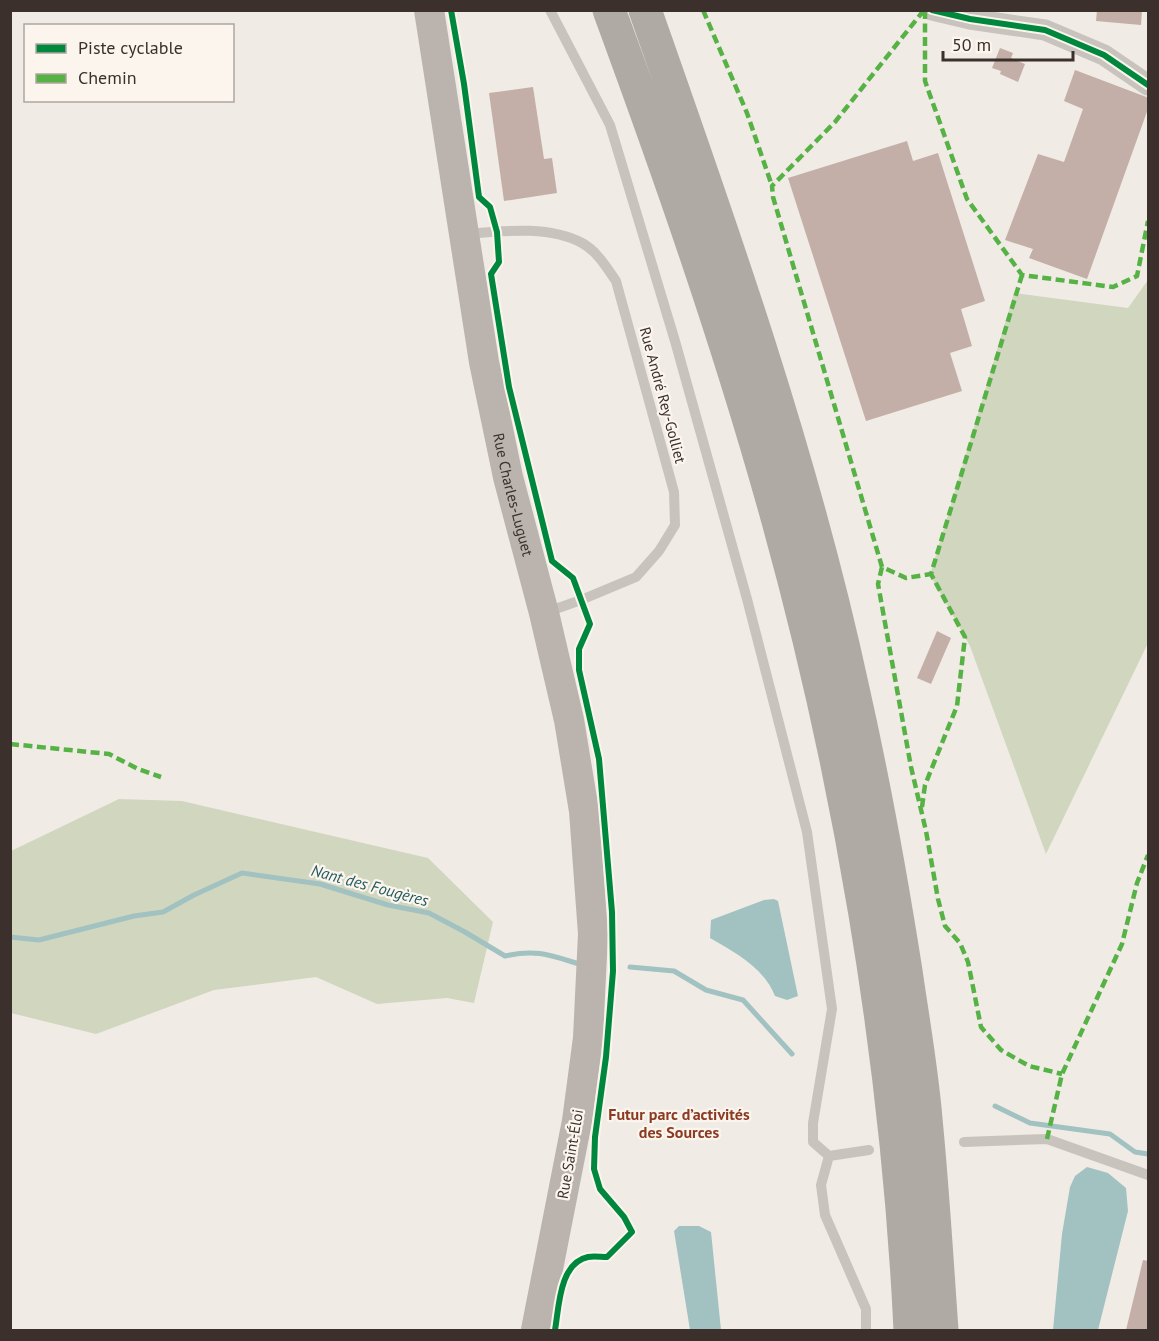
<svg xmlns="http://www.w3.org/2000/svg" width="1159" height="1341" viewBox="0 0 1159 1341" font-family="'PT Sans',sans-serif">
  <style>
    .green { fill: #d1d6bf }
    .water { fill: #a1c2c1 }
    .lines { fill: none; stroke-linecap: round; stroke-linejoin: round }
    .stream { stroke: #a1c2c1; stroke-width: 5 }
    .building { fill: #c3afa7 }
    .service { stroke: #c9c3be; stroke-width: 10 }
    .minor { stroke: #c9c3be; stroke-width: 21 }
    .secondary { stroke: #bab3ae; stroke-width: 30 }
    .motorway { stroke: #afaaa4; stroke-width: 33 }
    .quiet { stroke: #57b246; stroke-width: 4.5; stroke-dasharray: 9 4.5; stroke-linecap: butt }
    .cycleway-casing { stroke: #fbf5ee; stroke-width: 10 }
    .cycleway { stroke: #00873e; stroke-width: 6 }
    .labels { text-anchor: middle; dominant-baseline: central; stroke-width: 4.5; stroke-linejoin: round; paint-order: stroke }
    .street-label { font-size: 15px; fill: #3b302b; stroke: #fbf5ee }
    .water-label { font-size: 16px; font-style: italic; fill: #1f5a5e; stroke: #fbf5ee }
    .neighbourhood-label { font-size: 16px; font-weight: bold; fill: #8c3b22; stroke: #fbf5ee }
  </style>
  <rect width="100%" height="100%" fill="#f0ebe5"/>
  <path class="green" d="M 1148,280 L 1148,643 L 1046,854 L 970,646 L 930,575 L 1014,293 L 1128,308 Z
    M 119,799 L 182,801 L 428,858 L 493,922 L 474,1003 L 447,998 L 377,1004 L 316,977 L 214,990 L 96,1034 L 11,1013 L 11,851 Z"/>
  <path class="water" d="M 774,899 L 778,901 L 798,996 L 787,1000 L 775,996 C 764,968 736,953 710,938 L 711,920 L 764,900 Z
    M 1087,1167 L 1108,1173 L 1126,1188 L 1128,1211 L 1098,1330 L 1053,1330 L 1062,1234 L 1070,1187 L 1075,1176 Z
    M 679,1226 L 699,1226 L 711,1232 L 721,1330 L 690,1330 L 674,1231 Z"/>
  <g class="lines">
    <path class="stream" d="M 10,937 L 39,940 L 134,916 L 163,912 L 194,895 L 242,873 L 320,884 L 388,905 L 429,913 L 465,932 L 505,956 C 536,949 550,955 579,964
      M 630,967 L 674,971 L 706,990 L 743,1000 L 792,1054
      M 995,1106 L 1030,1123 L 1110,1134 L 1135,1152 L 1148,1154"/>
  </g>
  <path class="building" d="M 1097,10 L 1142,10 L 1141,25 L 1096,21 Z
    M 1000,48 L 1013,53 L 1011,58 L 1025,64 L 1018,82 L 1000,74 L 1001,71 L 992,68 Z
    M 1075,70 L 1149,98 L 1149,106 L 1087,279 L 1029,258 L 1033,249 L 1005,240 L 1038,154 L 1064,162 L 1083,109 L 1064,101 Z
    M 533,87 L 544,159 L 552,158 L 557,193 L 504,201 L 489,93 Z
    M 907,141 L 913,161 L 938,153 L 985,301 L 961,309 L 972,346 L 950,353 L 962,391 L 866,421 L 788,178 Z
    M 937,631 L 951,638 L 931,684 L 917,678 Z
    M 1143,1260 L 1149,1261 L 1149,1330 L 1126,1330 Z"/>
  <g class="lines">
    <path class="service" d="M 550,10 L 610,125 L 675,341 L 747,599 L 807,832 L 832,1009 L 813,1123 L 813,1142 L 829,1156
      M 466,234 C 502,231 549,225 582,243 C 597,251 607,268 616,281 L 674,492 L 675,525 L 659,551 L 636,577 L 581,600 L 544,613
      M 964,1142 L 1047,1139 L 1148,1175
      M 866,1330 L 866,1309 L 825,1215 L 821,1185 L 829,1156 L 869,1150"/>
    <path class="minor" d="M 932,10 L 970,19 L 1045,30 L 1104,55 L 1148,85"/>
    <path class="secondary" id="s1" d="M 429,10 L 484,362 L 508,477 L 544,613 L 569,720 L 584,811 L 593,934 L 588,1038 L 577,1121 L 536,1330"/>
    <path class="motorway" d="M 609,10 C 669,173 726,336 773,503 C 848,768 897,1055 910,1330
      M 645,10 C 724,234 803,457 853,689 C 874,782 891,876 906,971 C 913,1020 922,1070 926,1119 C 933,1190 937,1260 942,1330"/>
    <path class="quiet" d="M 703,10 L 747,113 L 772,186
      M 924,10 L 835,122 L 772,186 L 773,197 L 882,567 L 906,578 L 931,574 L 1022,275
      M 925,10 L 925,81 L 967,199 L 1022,275 L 1113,287 L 1137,276 L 1148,221
      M 882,567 L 878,584 L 911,767 L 926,831 L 938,899 L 945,926 L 960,943 L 968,962 L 981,1027 L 1001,1050 L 1029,1066 L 1062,1074
      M 10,744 L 109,754 L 138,769 L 161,777
      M 922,807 L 925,785 L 957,706 L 965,637 L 931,574
      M 1047,1139 L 1062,1074 L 1122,944 L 1137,883 L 1148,855"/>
    <g class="cycleway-casing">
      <path id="cycleway" d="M 451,10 L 464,84 L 479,197 L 490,207 L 497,232 L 499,262 L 491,274 L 509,387 L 552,561 L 573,578 L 590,624 L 579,649 L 579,670 L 599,759 L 612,912 L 613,971 L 606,1057 L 595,1137 L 594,1169 L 600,1189 L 624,1217 L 632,1232 L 607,1257 C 601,1257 593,1256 588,1257 C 559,1263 559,1308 555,1330
        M 932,10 L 970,19 L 1045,30 L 1104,55 L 1148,85"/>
    </g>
    <use href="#cycleway" class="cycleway"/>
  </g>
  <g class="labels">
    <g class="street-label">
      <text transform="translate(663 395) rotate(75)">Rue André Rey-Golliet</text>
      <text stroke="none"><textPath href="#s1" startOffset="492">Rue Charles-Luguet</textPath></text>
      <text transform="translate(570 1154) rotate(-80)">Rue Saint-Éloi</text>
    </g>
    <g class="water-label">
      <text transform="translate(370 885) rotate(15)">Nant des Fougères</text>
    </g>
    <g class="neighbourhood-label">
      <text x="679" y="1114">Futur parc d’activités<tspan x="679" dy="18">des Sources</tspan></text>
    </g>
  </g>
  <rect width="1159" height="1341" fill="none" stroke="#3b302b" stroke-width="24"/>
  <rect x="24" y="24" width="210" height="78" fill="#fbf5ee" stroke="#aea6a0" stroke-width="1.5"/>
  <rect x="36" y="44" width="30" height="9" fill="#00873e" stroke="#aea6a0" stroke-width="1.5"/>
  <text x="78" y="54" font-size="18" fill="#3b302b">Piste cyclable</text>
  <rect x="36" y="74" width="30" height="9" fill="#57b246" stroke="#aea6a0" stroke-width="1.5"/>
  <text x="78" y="84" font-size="18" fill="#3b302b">Chemin</text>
  <path d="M943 51v9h130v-9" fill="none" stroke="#3b302b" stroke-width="3"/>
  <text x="952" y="51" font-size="18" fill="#3b302b" stroke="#fbf5ee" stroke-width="4.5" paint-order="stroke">50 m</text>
</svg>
